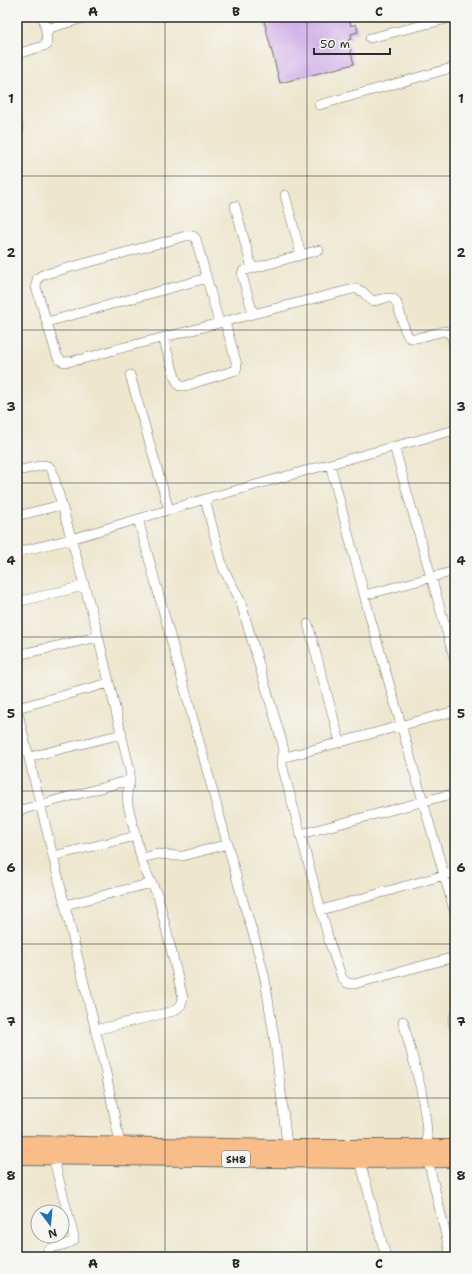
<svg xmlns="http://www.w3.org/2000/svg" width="472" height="1274" viewBox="0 0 472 1274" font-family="'Shantell Sans',sans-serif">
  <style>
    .building { fill: #cba5e8 }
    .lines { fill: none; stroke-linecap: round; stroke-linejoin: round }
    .minor-casing { stroke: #6f6d64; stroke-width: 10 }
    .primary-casing { stroke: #6f6d64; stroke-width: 16 }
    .minor { stroke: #fff; stroke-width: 9 }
    .primary { stroke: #f8bd89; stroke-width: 14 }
    .grid { fill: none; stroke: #2b2b2b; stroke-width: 1; stroke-opacity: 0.55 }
    .labels { text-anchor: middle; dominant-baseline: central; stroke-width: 3.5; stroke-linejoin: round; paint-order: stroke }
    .shield { fill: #f6f6f2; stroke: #686867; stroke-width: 1 }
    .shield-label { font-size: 10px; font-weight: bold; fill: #2b2b2b }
    .neatline { fill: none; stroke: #2b2b2b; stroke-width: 1.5 }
    .grid-label { font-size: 13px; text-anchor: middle; font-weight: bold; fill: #2b2b2b }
  </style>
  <rect width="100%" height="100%" fill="#f6f6f2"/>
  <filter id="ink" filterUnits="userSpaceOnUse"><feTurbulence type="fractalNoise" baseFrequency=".025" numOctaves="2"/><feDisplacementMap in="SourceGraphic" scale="8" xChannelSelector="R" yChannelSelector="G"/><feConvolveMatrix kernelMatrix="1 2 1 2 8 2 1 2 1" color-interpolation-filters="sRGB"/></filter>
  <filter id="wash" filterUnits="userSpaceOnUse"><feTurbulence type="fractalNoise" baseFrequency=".012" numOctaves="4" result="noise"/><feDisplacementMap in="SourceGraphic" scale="16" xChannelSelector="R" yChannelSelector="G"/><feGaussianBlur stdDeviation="0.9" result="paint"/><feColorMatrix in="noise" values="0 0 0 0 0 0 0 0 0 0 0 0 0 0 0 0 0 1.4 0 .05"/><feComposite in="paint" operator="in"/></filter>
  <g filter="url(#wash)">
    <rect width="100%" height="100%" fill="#eee7ce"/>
    <g id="blocks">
      <path class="building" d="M 263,17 L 344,17 L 344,18 L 349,17 L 351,26 L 356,24 L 358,32 L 351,34 L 352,39 L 348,40 L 354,64 L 280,83 Z"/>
    </g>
  </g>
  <g filter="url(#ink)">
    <use href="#blocks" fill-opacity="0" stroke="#6f6d64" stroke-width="1"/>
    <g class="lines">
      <g class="minor-casing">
        <path id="minor" d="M 43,17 L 46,31
          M 370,38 L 455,17
          M 17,54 L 47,45 L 46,32 L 50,28 L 87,17
          M 319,105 L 455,67
          M 17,122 L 19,130 L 17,134
          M 285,195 L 301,255
          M 235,206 L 252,268
          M 253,314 L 242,275 L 243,271 L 319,250
          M 47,322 L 207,278
          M 219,323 L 196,239 L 193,236 L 186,236 L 42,275 L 37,279 L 36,287 L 57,356 L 60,360 L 64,362 C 77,362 103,353 117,349 C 163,338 208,326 253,314 L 353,289 L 357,289 L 363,292 L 372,301 C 378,301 385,297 391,298 C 401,299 401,331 410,338 L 417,338 L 444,331 C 453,333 453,341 455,349
          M 163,338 L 176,380 L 180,386 L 185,386 L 236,370 L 237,365 L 225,322
          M 130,375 L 169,510
          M 394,446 L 455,661
          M 330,464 L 455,430
          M 17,471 L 44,465 L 48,466 L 52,470 L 96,627 L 130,771 L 130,780 L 127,794 L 128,805 L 143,866 L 158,896 L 183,998 L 181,1005 L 174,1011 L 95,1030
          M 205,499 L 223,568 L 240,600 L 282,742 L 284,751 L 282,765 L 330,944 L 342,978 L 347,983 L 354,984 L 455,957
          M 17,516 L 61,505
          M 17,552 L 71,539 L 138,519
          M 365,595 L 455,571
          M 17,602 L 84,586
          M 308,624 L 340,742
          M 17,655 L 98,637
          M 17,708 L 109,683
          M 17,709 L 106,1073 L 121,1149
          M 29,757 L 122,734
          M 282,758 L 455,711
          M 17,811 L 130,780
          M 301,834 L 455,793
          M 53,856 L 136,836
          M 142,858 L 158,854 L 177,856 L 183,856 L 228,844
          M 65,905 L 152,883
          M 321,910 L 455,872
          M 455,1015 L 453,1021 L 455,1030
          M 403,1021 L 421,1089 L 426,1121 L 428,1146
          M 288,1153 L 276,1050 L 265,979 L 256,943 L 243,901 L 138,519 L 205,499 L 330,464 L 369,613 L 455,913
          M 428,1160 L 451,1257
          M 360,1161 L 386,1257
          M 46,1257 C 47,1243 66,1248 74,1240 L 74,1237 L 53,1157"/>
      </g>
      <g class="primary-casing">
        <path id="primary" d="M 17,1143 L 287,1147 L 455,1147
          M 17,1157 L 360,1161 L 455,1160"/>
      </g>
      <use href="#minor" class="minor"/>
      <use href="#primary" class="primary"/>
    </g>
  </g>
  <path class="grid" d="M 165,17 L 165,1257M 307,17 L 307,1257M 17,176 L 455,176M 17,330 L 455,330M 17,483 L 455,483M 17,637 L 455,637M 17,791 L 455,791M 17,944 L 455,944M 17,1098 L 455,1098"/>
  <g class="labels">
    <rect class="shield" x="222" y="1151" width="28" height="16" rx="3"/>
    <g class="shield-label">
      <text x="236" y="1159">SH8</text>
    </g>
  </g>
  <rect width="472" height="1274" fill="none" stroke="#f6f6f2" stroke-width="44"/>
  <g transform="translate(50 1224) rotate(164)"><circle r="19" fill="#f6f6f2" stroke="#a5a5a2"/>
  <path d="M0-3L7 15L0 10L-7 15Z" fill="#1f6fb2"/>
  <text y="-6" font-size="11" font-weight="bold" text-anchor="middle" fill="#2b2b2b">N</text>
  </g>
  <path d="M314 48v6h76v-6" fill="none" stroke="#2b2b2b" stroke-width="2"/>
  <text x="320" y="48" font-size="12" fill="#2b2b2b" stroke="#f6f6f2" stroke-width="3" paint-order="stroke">50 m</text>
  <rect x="22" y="22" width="428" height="1230" class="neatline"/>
  <g class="grid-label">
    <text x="93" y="16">A</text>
    <text x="236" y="16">B</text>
    <text x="379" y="16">C</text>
    <text x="11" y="103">1</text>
    <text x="461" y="103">1</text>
    <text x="11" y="257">2</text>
    <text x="461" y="257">2</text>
    <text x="11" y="411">3</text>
    <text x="461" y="411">3</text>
    <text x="11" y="565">4</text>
    <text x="461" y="565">4</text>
    <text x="11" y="718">5</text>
    <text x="461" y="718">5</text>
    <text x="11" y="872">6</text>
    <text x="461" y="872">6</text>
    <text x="11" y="1026">7</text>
    <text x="461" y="1026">7</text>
    <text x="11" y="1180">8</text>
    <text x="461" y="1180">8</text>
    <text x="93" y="1268">A</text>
    <text x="236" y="1268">B</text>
    <text x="379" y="1268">C</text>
  </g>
</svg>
